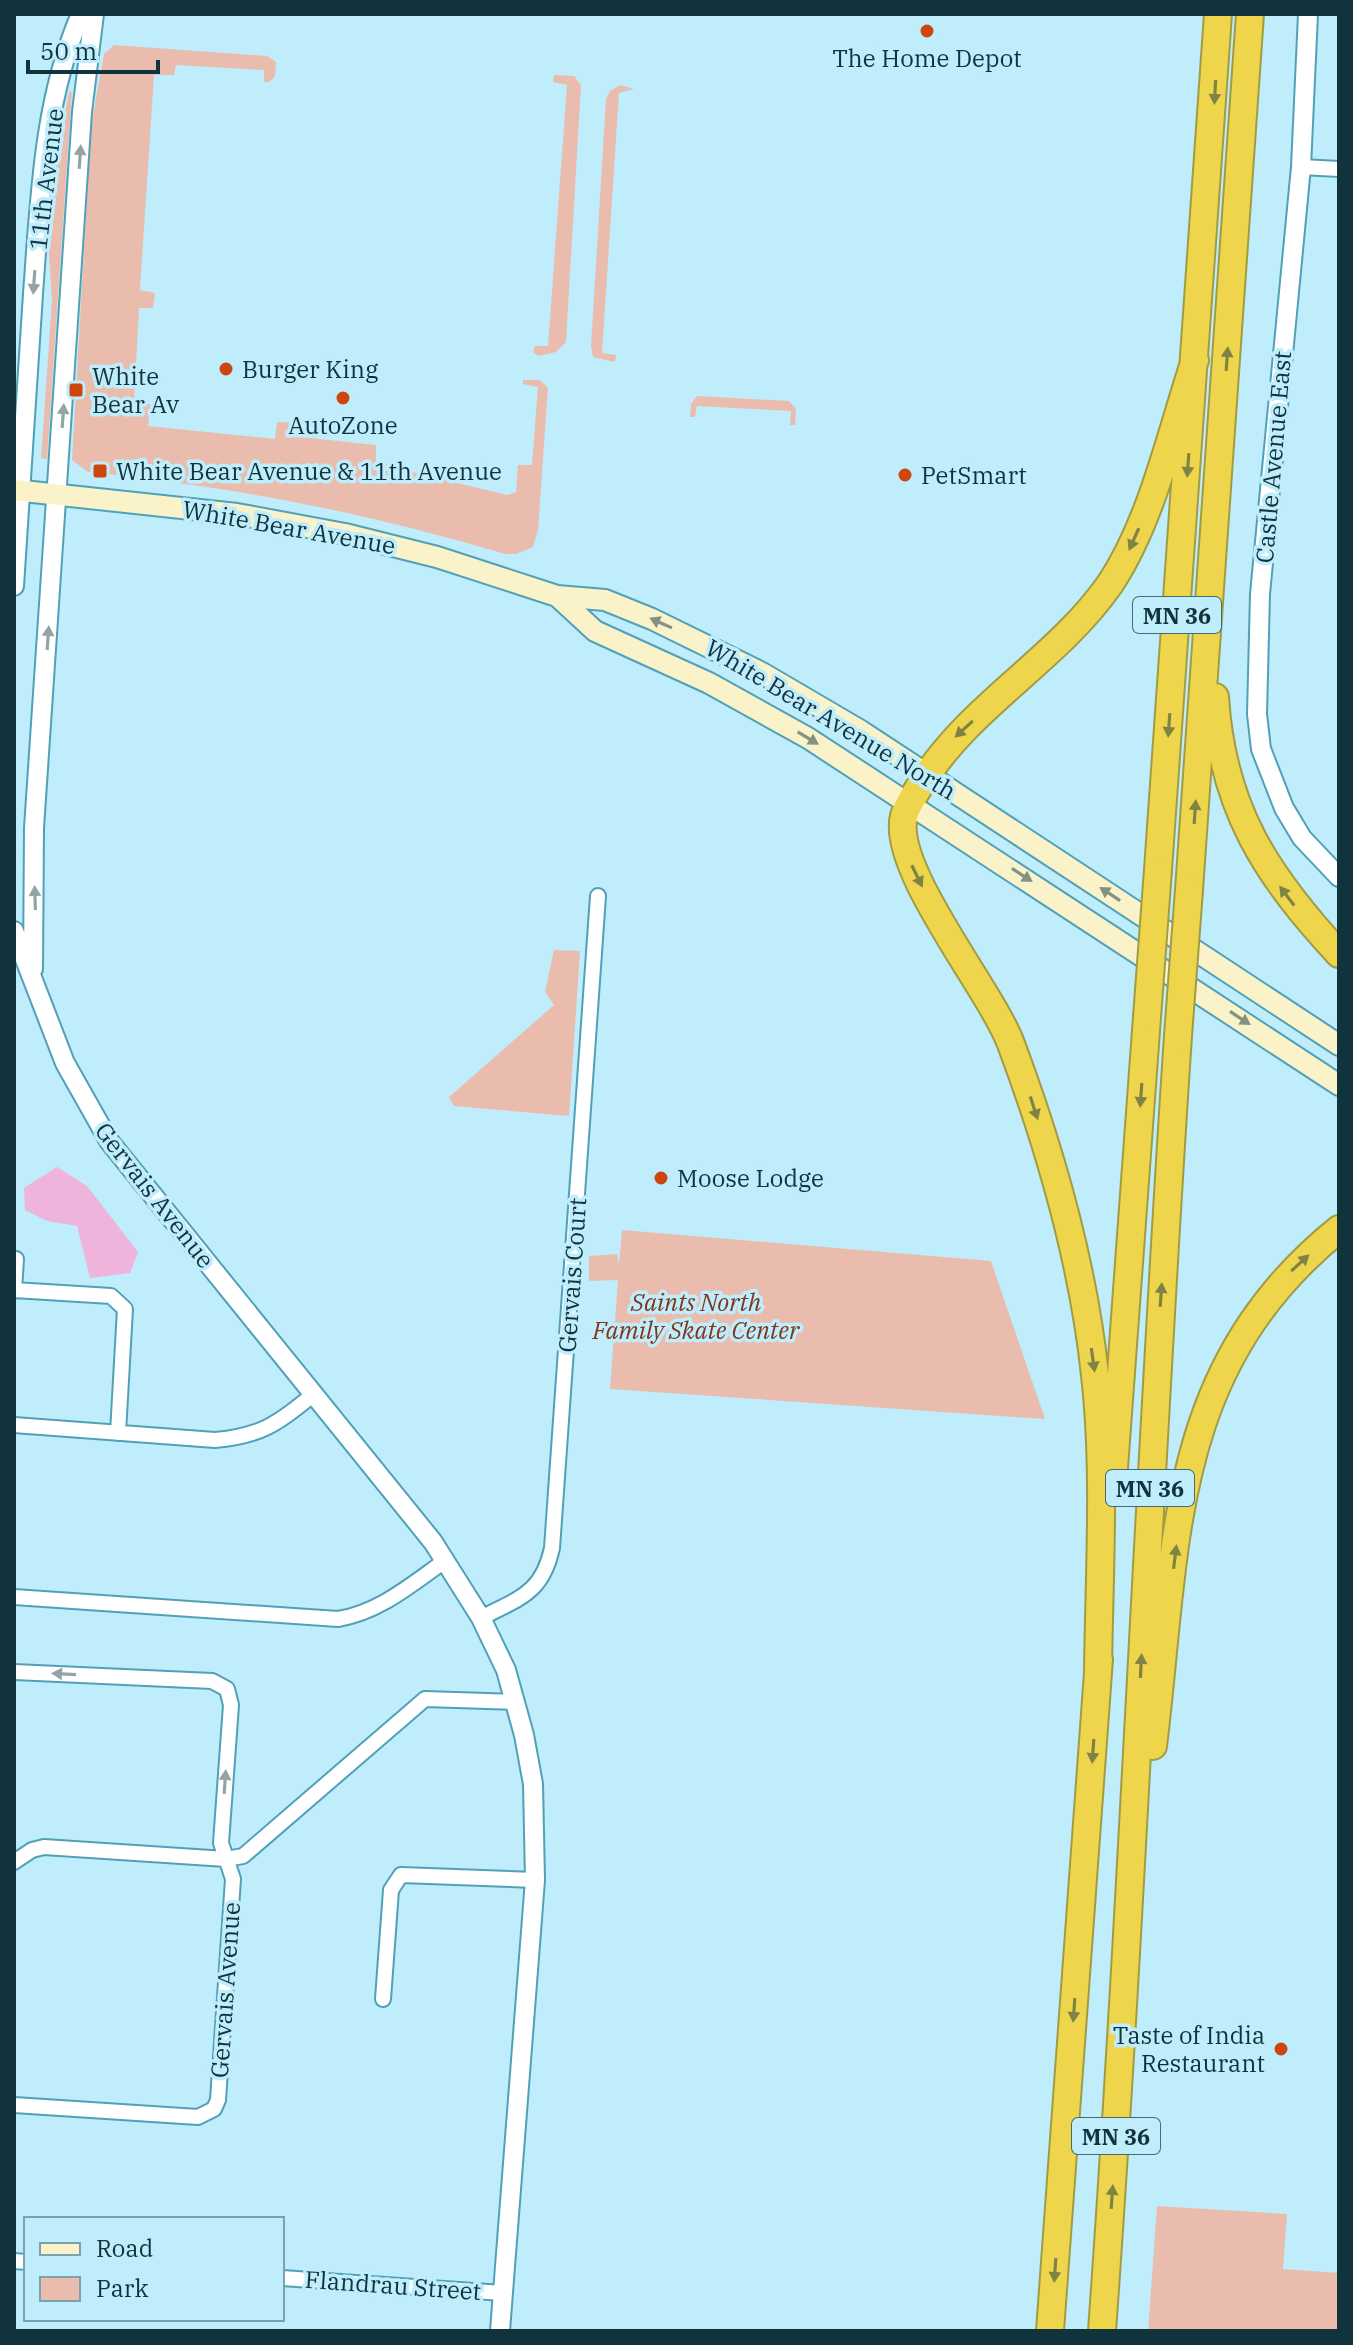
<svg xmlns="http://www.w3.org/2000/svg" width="1353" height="2345" viewBox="0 0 1353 2345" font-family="'IBM Plex Serif',serif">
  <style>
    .green { fill: #eabcae }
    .water { fill: #eeb4db }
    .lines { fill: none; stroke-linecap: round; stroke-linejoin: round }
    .minor-casing { stroke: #50a1b8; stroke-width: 18 }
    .tertiary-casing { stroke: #50a1b8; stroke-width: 22 }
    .secondary-casing { stroke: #50a1b8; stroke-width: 24 }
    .motorway-casing { stroke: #a09c46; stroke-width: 30 }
    .minor { stroke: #fff; stroke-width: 14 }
    .tertiary { stroke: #fff; stroke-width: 18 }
    .secondary { stroke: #faf2c9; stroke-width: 20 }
    .motorway { stroke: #eed54c; stroke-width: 26 }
    .motorway-bridge-casing { stroke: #a09c46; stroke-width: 30; stroke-linecap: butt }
    .motorway-bridge { stroke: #eed54c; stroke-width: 26 }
    .oneway { fill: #7f8444 }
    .oneway2 { fill: #93a3a7 }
    .oneway3 { fill: #859282 }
    .poi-dot { fill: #cd460d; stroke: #bfedfc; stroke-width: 3 }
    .labels { text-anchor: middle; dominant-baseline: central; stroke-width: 7; stroke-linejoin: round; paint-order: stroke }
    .shield { fill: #bfedfc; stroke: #446b76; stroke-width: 2 }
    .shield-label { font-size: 22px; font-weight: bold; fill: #10333c }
    .poi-label { font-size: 24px; fill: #10333c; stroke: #bfedfc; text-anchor: start }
    .street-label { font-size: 24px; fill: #10333c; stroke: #bfedfc }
    .park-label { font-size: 24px; font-style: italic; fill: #82351b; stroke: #bfedfc }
  </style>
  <rect width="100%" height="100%" fill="#bfedfc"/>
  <path class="green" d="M 114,45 L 267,56 L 276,62 L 275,76 L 269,82 L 264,82 L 264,70 L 176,65 L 174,75 L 154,75 L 140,290 L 155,293 L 153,308 L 139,308 L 134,402 L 150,404 L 148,426 L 275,439 L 277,422 L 300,423 L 300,437 L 376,445 L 376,463 L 399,464 L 404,470 L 507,495 L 516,492 L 518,465 L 532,465 L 538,387 L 523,384 L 523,380 L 540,380 L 548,388 L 538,530 L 533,547 L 516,554 L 505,554 C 364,512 234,487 88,472 L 72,460 L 91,126 L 104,54 Z
    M 554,75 L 574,76 L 581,85 L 566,342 L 556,352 L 538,356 L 533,352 L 535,346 L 548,346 L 567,85 L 553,82 Z
    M 620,85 L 634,89 L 619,93 L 602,353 L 616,355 L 615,362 L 593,357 L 591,346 L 606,99 L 610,91 Z
    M 69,91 L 72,92 L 47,459 L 41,458 L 52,301 L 48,238 L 51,194 Z
    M 697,396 L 789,401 L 796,409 L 795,425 L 790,425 L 791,411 L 697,406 L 695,417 L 690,417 L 691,404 Z
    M 554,950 L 580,951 L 569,1116 L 454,1106 L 449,1097 L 554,1005 L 545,992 Z
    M 622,1230 L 991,1261 L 1045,1419 L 610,1389 L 618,1280 L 589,1281 L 589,1256 L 617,1254 L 619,1265 Z
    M 1157,2206 L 1287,2214 L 1283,2269 L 1339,2273 L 1339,2331 L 1148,2331 Z"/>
  <path class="water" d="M 57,1167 L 87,1186 L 138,1252 L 130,1273 L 90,1278 L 77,1226 L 47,1221 L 25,1210 L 24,1188 Z"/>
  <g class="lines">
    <g class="minor-casing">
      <path id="minor" d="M 1301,167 L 1339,169
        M 14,1290 L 111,1296 L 125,1309 L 118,1433
        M 14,1291 L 16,1259
        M 14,1425 L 215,1440 C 262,1436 278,1423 314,1394
        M 14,1597 L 338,1619 C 380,1612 412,1584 446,1560
        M 481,1618 C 519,1598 542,1594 552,1548 L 598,896
        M 14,1672 L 212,1681 L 227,1689 L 231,1705 L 221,1843 L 233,1879 L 218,2100 L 214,2109 L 198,2117 L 14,2105
        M 14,1862 L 32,1850 L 44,1847 L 226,1859 L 243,1856 L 425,1699 L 515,1702
        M 383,1999 L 391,1890 L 401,1875 L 535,1880
        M 14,2261 L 26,2262
        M 282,2278 L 503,2293"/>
    </g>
    <g class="tertiary-casing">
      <path id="tertiary" d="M 1308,14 L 1301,167 L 1260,594 L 1257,714 L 1261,749 L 1284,808 L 1302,838 L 1339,877
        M 14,586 C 20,489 27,392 33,294 C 40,201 43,101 81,14
        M 14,931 L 65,1063 L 109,1141 L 433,1542 L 481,1618 L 506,1670 L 524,1735 L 533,1784 L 535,1880 L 500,2331
        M 33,969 L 34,828 L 82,112 L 94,14"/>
    </g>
    <g class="secondary-casing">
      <path id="secondary" d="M 14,490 L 237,514 L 345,534 L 437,557 L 557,596 L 605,600 L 652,619 L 762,673 L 861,731 L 1339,1045
        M 557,596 L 595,631 L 709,683 L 808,738 L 1339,1085"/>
    </g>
    <g class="motorway-casing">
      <path id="motorway" d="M 1215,697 C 1222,808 1266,875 1339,954
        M 1158,870 L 1218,14
        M 1189,890 L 1250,14
        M 1114,1468 L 1147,1017
        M 1098,1673 C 1099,1575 1106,1473 1095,1375 C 1083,1261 1051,1151 1011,1044 C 991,990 890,868 904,816 C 907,805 915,794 921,784 C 970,705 1057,660 1110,584 C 1152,521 1171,432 1195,360
        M 1153,1746 C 1178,1544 1166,1369 1339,1229
        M 1050,2331 L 1099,1659
        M 1102,2331 C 1133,1899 1149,1467 1178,1036"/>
    </g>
    <use href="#minor" class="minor"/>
    <use href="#tertiary" class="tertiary"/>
    <use href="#secondary" class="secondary"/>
    <use href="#motorway" class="motorway"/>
    <g class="motorway-bridge-casing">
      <path id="motorway-bridge" d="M 1147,1017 L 1158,870
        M 1178,1036 L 1189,890"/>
    </g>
    <use href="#motorway-bridge" class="motorway-bridge"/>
  </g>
  <defs><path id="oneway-solid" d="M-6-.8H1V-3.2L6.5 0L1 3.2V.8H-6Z" transform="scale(2)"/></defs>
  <g class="oneway">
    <use href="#oneway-solid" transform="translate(1215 92) rotate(93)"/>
    <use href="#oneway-solid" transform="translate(1227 359) rotate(-86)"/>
    <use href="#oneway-solid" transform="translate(1188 465) rotate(94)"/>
    <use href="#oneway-solid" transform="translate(1134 539) rotate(114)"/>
    <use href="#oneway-solid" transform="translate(1169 725) rotate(94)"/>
    <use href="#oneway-solid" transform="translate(964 729) rotate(137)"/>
    <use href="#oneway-solid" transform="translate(1195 812) rotate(-86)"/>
    <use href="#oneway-solid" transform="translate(917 876) rotate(64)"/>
    <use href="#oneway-solid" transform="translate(1287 896) rotate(-127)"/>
    <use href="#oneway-solid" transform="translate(1141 1095) rotate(94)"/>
    <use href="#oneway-solid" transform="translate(1034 1108) rotate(72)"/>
    <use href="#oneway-solid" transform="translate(1300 1263) rotate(-43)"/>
    <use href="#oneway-solid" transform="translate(1161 1295) rotate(-86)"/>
    <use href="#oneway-solid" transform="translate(1093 1360) rotate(82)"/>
    <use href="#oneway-solid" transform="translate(1175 1557) rotate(-83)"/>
    <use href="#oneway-solid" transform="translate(1141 1666) rotate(-87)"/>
    <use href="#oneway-solid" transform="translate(1093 1751) rotate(94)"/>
    <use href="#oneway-solid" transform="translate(1074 2010) rotate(94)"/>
    <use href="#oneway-solid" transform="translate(1112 2197) rotate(-86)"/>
    <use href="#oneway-solid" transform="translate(1055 2270) rotate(94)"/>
  </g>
  <g class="oneway2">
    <use href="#oneway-solid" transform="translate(80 157) rotate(-86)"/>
    <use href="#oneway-solid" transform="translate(34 282) rotate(94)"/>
    <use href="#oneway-solid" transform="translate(63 416) rotate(-86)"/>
    <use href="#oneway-solid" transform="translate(48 638) rotate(-86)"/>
    <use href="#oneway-solid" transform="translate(35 898) rotate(-92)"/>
    <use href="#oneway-solid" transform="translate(64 1674) rotate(-177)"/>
    <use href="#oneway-solid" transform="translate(225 1782) rotate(-86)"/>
  </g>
  <g class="oneway3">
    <use href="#oneway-solid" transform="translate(661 623) rotate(-156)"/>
    <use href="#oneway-solid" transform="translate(808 738) rotate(31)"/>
    <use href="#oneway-solid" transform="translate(1022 875) rotate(33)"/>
    <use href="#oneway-solid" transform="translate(1110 894) rotate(-147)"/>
    <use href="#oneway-solid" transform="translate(1240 1018) rotate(33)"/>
  </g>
  <g class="poi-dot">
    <circle cx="927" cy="31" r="8"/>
    <circle cx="226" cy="369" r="8"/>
    <rect x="68" y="382" width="16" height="16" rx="4"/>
    <circle cx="343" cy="398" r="8"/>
    <rect x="92" y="463" width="16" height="16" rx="4"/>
    <circle cx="905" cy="475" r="8"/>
    <circle cx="661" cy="1178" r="8"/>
    <circle cx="1281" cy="2049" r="8"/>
  </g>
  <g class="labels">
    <g class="shield">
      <rect x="1133" y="597" width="88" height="36" rx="6"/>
      <rect x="1106" y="1470" width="88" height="36" rx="6"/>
      <rect x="1072" y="2118" width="88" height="36" rx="6"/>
    </g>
    <g class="shield-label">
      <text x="1177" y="615">MN 36</text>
      <text x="1150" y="1488">MN 36</text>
      <text x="1116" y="2136">MN 36</text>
    </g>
    <g class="poi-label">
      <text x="927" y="58" text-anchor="middle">The Home Depot</text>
      <text x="242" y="369">Burger King</text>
      <text x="92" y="376">White<tspan x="92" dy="28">Bear Av</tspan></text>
      <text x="343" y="425" text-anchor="middle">AutoZone</text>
      <text x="116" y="471">White Bear Avenue &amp; 11th Avenue</text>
      <text x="921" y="475">PetSmart</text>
      <text x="677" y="1178">Moose Lodge</text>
      <text x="1265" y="2035" text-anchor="end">Taste of India<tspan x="1265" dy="28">Restaurant</tspan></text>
    </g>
    <g class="street-label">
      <text transform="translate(46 179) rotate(-83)">11th Avenue</text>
      <text transform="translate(1273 457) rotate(-85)">Castle Avenue East</text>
      <text transform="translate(289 527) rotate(10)">White Bear Avenue</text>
      <text transform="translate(831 719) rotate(31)">White Bear Avenue North</text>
      <text transform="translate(155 1195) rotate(52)">Gervais Avenue</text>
      <text transform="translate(572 1275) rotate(-86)">Gervais Court</text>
      <text transform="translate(225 1990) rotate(-86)">Gervais Avenue</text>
      <text transform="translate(393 2285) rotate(4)">Flandrau Street</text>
    </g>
    <g class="park-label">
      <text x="696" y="1302">Saints North<tspan x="696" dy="28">Family Skate Center</tspan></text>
    </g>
  </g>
  <rect width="1353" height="2345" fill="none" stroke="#10333c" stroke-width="32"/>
  <rect x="24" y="2217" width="260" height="104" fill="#bfedfc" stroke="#79a3af" stroke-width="2"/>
  <rect x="40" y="2243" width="40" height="12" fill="#faf2c9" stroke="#79a3af" stroke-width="2"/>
  <text x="96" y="2257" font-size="24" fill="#10333c">Road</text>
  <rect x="40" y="2277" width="40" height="24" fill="#eabcae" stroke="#79a3af" stroke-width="2"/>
  <text x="96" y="2297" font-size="24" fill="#10333c">Park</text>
  <path d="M28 60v12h130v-12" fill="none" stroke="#10333c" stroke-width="4"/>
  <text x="40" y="60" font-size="24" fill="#10333c" stroke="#bfedfc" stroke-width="6" paint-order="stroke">50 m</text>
</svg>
